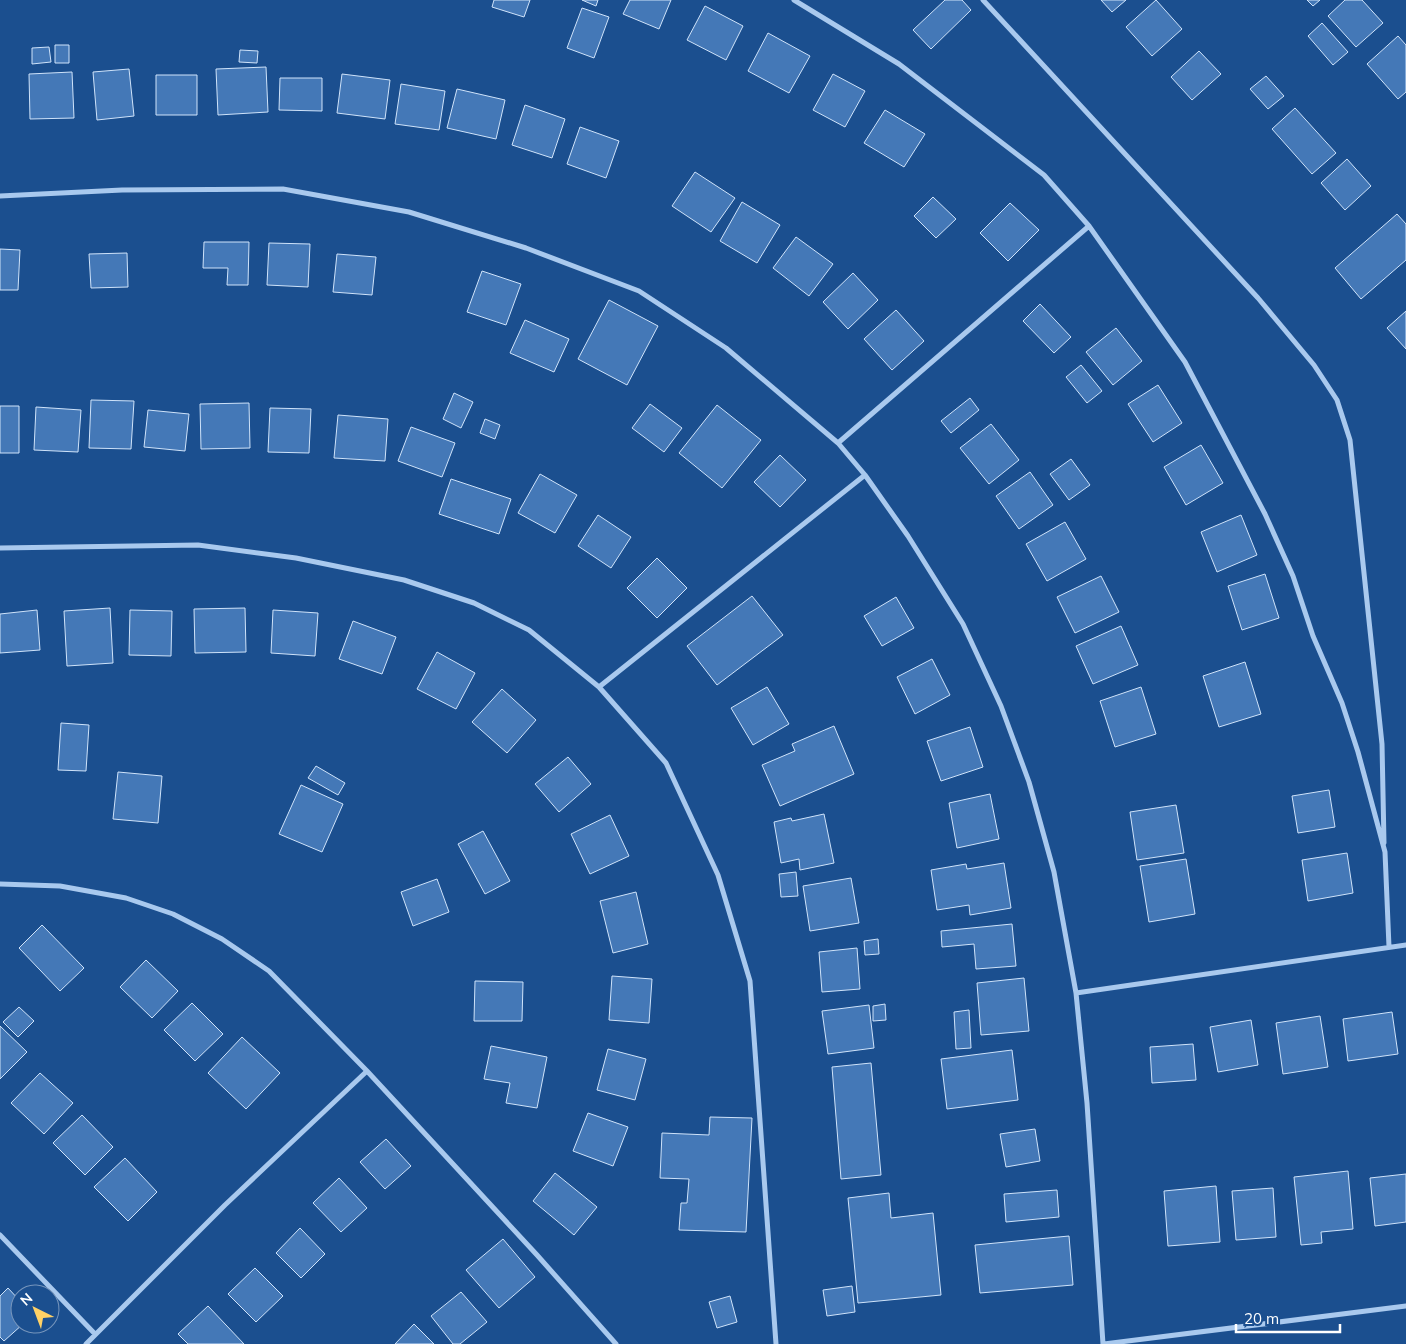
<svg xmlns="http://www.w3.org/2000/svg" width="1406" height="1344" viewBox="0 0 1406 1344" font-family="Mulish,sans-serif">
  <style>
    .building { fill: #4478b7; stroke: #cfe3fa }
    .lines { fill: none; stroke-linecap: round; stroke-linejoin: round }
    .street { stroke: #a9c9ee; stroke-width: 5 }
  </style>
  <rect width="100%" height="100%" fill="#1b4f8f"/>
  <path class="building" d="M 494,0 L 530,0 L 524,17 L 492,7 Z
    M 582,0 L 598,0 L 596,6 Z
    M 630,0 L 671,0 L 659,29 L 623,14 Z
    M 945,0 L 962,0 L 971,10 L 931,49 L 913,30 Z
    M 1101,0 L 1126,0 L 1112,12 Z
    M 1156,0 L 1182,29 L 1152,56 L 1126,27 Z
    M 1307,0 L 1320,0 L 1313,6 Z
    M 1345,0 L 1362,0 L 1383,23 L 1356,47 L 1328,16 Z
    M 705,6 L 743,26 L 726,60 L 687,40 Z
    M 582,8 L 609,17 L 594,58 L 567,48 Z
    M 1322,23 L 1348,52 L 1333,65 L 1308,36 Z
    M 768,33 L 810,56 L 789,93 L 748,71 Z
    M 1398,36 L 1406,45 L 1406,92 L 1398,99 L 1367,64 Z
    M 55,45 L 69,45 L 69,63 L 55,63 Z
    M 49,47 L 51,62 L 32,64 L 32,48 Z
    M 240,50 L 258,51 L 257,63 L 239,62 Z
    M 1199,51 L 1221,74 L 1192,100 L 1171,77 Z
    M 266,67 L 268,112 L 218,115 L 216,69 Z
    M 129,69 L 134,116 L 97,120 L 93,72 Z
    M 72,72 L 74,118 L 30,119 L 29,74 Z
    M 342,74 L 390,80 L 385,119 L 337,113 Z
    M 833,74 L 865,91 L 845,127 L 813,110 Z
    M 156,75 L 197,75 L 197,115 L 156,115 Z
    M 1266,76 L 1284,96 L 1268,109 L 1250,89 Z
    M 280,78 L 322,78 L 322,111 L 279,110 Z
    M 401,84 L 445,91 L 439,130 L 395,124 Z
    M 457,89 L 505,100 L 496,139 L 447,128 Z
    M 525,105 L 565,119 L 552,158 L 512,145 Z
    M 1295,108 L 1336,153 L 1312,174 L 1272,129 Z
    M 885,110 L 925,134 L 904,167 L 864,143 Z
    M 580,127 L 619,141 L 606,178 L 567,164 Z
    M 1347,159 L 1371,186 L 1345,210 L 1321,183 Z
    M 695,172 L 735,198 L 711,232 L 672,206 Z
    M 933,197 L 956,219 L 936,238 L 914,216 Z
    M 742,202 L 780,225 L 757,263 L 720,241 Z
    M 1010,203 L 1039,230 L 1008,261 L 980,233 Z
    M 1397,214 L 1406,224 L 1406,260 L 1361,299 L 1335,268 Z
    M 796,237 L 833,264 L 809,296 L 773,268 Z
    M 204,242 L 249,242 L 248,285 L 227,285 L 228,268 L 203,268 Z
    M 269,243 L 310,244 L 308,287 L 267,285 Z
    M 0,249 L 20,250 L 18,290 L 0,290 Z
    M 127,253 L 128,287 L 91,288 L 89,254 Z
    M 337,254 L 376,257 L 372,295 L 333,292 Z
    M 482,271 L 521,284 L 506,325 L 467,312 Z
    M 853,273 L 878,300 L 848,329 L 823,302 Z
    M 609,300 L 658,326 L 627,385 L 578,359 Z
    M 1040,304 L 1071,337 L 1054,353 L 1023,321 Z
    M 896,310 L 924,341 L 892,370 L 864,339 Z
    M 1406,311 L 1406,349 L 1387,328 Z
    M 525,320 L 569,339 L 554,372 L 510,353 Z
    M 1116,328 L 1142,361 L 1113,385 L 1086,352 Z
    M 1081,365 L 1102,391 L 1087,403 L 1066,377 Z
    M 1158,385 L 1182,423 L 1153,442 L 1128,404 Z
    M 454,393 L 473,402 L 461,428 L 443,419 Z
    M 970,398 L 979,410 L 951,433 L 941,421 Z
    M 91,400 L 134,401 L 131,449 L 89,448 Z
    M 249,403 L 250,448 L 201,449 L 200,404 Z
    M 650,404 L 682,428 L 664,452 L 632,428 Z
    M 717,405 L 761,440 L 722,488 L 679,453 Z
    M 0,406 L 19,406 L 19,453 L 0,453 Z
    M 36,407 L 81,410 L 78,452 L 34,450 Z
    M 270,408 L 311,409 L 309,453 L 268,452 Z
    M 148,410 L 189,414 L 185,451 L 144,447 Z
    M 338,415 L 388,419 L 385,461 L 334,458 Z
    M 485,419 L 500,425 L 495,439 L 480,433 Z
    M 991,424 L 1019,460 L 989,484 L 960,448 Z
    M 411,427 L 455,443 L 442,477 L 398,461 Z
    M 1201,445 L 1223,483 L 1186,505 L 1164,467 Z
    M 780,455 L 806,480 L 780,507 L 754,482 Z
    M 1071,459 L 1090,485 L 1069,500 L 1050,474 Z
    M 1030,472 L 1053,505 L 1019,529 L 996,496 Z
    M 540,474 L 577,495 L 555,533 L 518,513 Z
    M 451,479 L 511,499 L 499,534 L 439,514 Z
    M 598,515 L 631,537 L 611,568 L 578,546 Z
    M 1241,515 L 1257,555 L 1217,572 L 1201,532 Z
    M 1065,522 L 1086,559 L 1047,581 L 1026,544 Z
    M 657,558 L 687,588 L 657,618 L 627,588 Z
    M 1265,574 L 1279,618 L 1242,630 L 1228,586 Z
    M 1101,576 L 1119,612 L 1075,633 L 1057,597 Z
    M 752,596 L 783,635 L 717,685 L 687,646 Z
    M 896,597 L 914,628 L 882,646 L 864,616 Z
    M 110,608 L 113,663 L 67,666 L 64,611 Z
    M 245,608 L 246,652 L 195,653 L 194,609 Z
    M 37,610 L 40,650 L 0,653 L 0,614 Z
    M 130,610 L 172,611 L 171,656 L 129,655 Z
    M 273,610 L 318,613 L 315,656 L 271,653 Z
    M 353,621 L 396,637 L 382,674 L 339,659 Z
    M 1121,626 L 1138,665 L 1093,684 L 1076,646 Z
    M 437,652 L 475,673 L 456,709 L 417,689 Z
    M 932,659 L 950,695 L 915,714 L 897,677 Z
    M 1245,662 L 1261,714 L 1219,727 L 1203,676 Z
    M 767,687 L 789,724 L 753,745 L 731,708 Z
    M 1141,687 L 1156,734 L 1115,747 L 1100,701 Z
    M 502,689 L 536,720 L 507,753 L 472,722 Z
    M 61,723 L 89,725 L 86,771 L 58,770 Z
    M 834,726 L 854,774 L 780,806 L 762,765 L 795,751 L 792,744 Z
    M 970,727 L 983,767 L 941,781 L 927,741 Z
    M 568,757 L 591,784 L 559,812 L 535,784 Z
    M 316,766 L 345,783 L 338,795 L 308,778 Z
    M 118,772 L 162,776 L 158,823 L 113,819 Z
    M 301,785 L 343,804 L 322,852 L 279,834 Z
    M 1329,790 L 1335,827 L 1298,833 L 1292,796 Z
    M 990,794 L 999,839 L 957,848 L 949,803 Z
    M 1176,805 L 1184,853 L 1137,860 L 1130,812 Z
    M 824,814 L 834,863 L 800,870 L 799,859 L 781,863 L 774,822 L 791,818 L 792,821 Z
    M 610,815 L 629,856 L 590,874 L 571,834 Z
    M 483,831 L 510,881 L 485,894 L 458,844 Z
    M 1347,853 L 1353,893 L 1308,901 L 1302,860 Z
    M 1186,859 L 1195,914 L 1149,922 L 1140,866 Z
    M 1004,863 L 1011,908 L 970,915 L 969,905 L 937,910 L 931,870 L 966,864 L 967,869 Z
    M 796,872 L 798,896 L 781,897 L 779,874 Z
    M 851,878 L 859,923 L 810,931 L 803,886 Z
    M 437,879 L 449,912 L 413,926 L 401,892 Z
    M 636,892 L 648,944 L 613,953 L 600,901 Z
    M 1012,924 L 1016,966 L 976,969 L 974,944 L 942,947 L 941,931 Z
    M 42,925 L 84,968 L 60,991 L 19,948 Z
    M 878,939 L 879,954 L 865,955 L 864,941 Z
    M 857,948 L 860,989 L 822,992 L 819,952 Z
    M 146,960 L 178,991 L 152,1018 L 120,987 Z
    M 612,976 L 652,979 L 649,1023 L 609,1020 Z
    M 1024,978 L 1029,1031 L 981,1035 L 977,983 Z
    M 475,981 L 523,982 L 522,1021 L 474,1021 Z
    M 192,1003 L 223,1034 L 195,1061 L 164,1030 Z
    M 885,1004 L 886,1020 L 873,1021 L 873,1006 Z
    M 869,1005 L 874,1048 L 828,1054 L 822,1011 Z
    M 19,1007 L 34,1021 L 18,1037 L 3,1022 Z
    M 969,1010 L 971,1048 L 956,1049 L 954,1012 Z
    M 1392,1012 L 1398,1054 L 1348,1061 L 1343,1019 Z
    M 1320,1016 L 1328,1067 L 1283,1074 L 1276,1023 Z
    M 1251,1020 L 1258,1065 L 1218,1072 L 1210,1027 Z
    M 0,1026 L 27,1052 L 0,1079 Z
    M 242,1037 L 280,1073 L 246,1109 L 208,1073 Z
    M 1193,1044 L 1196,1080 L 1152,1083 L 1150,1047 Z
    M 491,1046 L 547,1057 L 537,1108 L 506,1103 L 510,1083 L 484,1079 Z
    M 608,1049 L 646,1059 L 635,1100 L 597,1090 Z
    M 1012,1050 L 1018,1100 L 947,1109 L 941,1059 Z
    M 871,1063 L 881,1175 L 841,1179 L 832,1067 Z
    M 40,1073 L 73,1103 L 44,1134 L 11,1103 Z
    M 588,1113 L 628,1127 L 613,1166 L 573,1151 Z
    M 82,1115 L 113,1147 L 85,1175 L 53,1143 Z
    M 710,1117 L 752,1118 L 746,1232 L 679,1230 L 681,1203 L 687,1203 L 689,1179 L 660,1178 L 662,1133 L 709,1135 Z
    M 1035,1129 L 1040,1161 L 1006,1167 L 1000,1134 Z
    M 386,1139 L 411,1166 L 385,1189 L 360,1162 Z
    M 125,1158 L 157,1192 L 128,1221 L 94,1187 Z
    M 1348,1171 L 1353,1229 L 1321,1232 L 1322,1243 L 1301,1245 L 1294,1177 Z
    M 555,1173 L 597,1207 L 574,1235 L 533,1201 Z
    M 1406,1174 L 1406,1222 L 1375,1226 L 1370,1178 Z
    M 339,1178 L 367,1208 L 341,1232 L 313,1203 Z
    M 1216,1186 L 1220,1242 L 1168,1246 L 1164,1191 Z
    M 1273,1188 L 1276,1237 L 1236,1240 L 1232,1191 Z
    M 1057,1190 L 1059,1217 L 1006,1222 L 1004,1194 Z
    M 889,1193 L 891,1218 L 933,1213 L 941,1295 L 858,1303 L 848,1198 Z
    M 300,1228 L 325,1254 L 301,1278 L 276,1253 Z
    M 1069,1236 L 1073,1285 L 980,1293 L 975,1245 Z
    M 503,1239 L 535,1277 L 499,1308 L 466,1270 Z
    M 255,1268 L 283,1296 L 256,1322 L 228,1294 Z
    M 852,1286 L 855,1312 L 827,1316 L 823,1290 Z
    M 8,1288 L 20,1301 L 20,1324 L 23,1324 L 4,1341 L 0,1337 L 0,1296 Z
    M 461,1292 L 487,1322 L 460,1344 L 453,1344 L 431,1316 Z
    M 730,1296 L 737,1322 L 717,1328 L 709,1302 Z
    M 208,1306 L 244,1344 L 188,1344 L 178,1334 Z
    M 414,1324 L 434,1344 L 395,1344 Z"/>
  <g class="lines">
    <path class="street" d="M 794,0 L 899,64 L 1044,175 L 1089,226 L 1185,362 L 1265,514 L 1293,576 L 1313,636 L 1342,703 L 1358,752 L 1385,852 L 1389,947
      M 983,0 L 1258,298 L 1314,365 L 1337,400 L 1350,440 L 1382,744 L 1384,843
      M 0,196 L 122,190 L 283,189 L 409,212 L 526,248 L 639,291 L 726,348 L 838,443 L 865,475 L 908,536 L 963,624 L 1001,706 L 1029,782 L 1054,872 L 1076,993 L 1087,1103 L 1103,1344
      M 838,443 L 1089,226
      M 0,548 L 198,545 L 296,558 L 404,580 L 474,603 L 529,630 L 599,687 L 666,763 L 718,875 L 750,981 L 776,1344
      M 599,687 L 865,475
      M 0,884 L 60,886 L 126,898 L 173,914 L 222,939 L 269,971 L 367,1071 L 537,1255 L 616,1344
      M 1076,993 L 1406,945
      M 0,1235 L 95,1334
      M 86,1344 L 225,1205 L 367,1071
      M 1104,1344 L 1406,1306"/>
  </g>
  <g transform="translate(35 1309) rotate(318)"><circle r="24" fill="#1b4f8f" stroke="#7695bc"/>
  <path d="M0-4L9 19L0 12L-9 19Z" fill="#ffd166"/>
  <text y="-8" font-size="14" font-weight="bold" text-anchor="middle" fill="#ffffff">N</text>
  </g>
  <path d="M1236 1324v8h104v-8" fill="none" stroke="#ffffff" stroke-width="2.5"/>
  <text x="1244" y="1324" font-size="15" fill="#ffffff" stroke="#1b4f8f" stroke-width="4" paint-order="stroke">20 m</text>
</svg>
